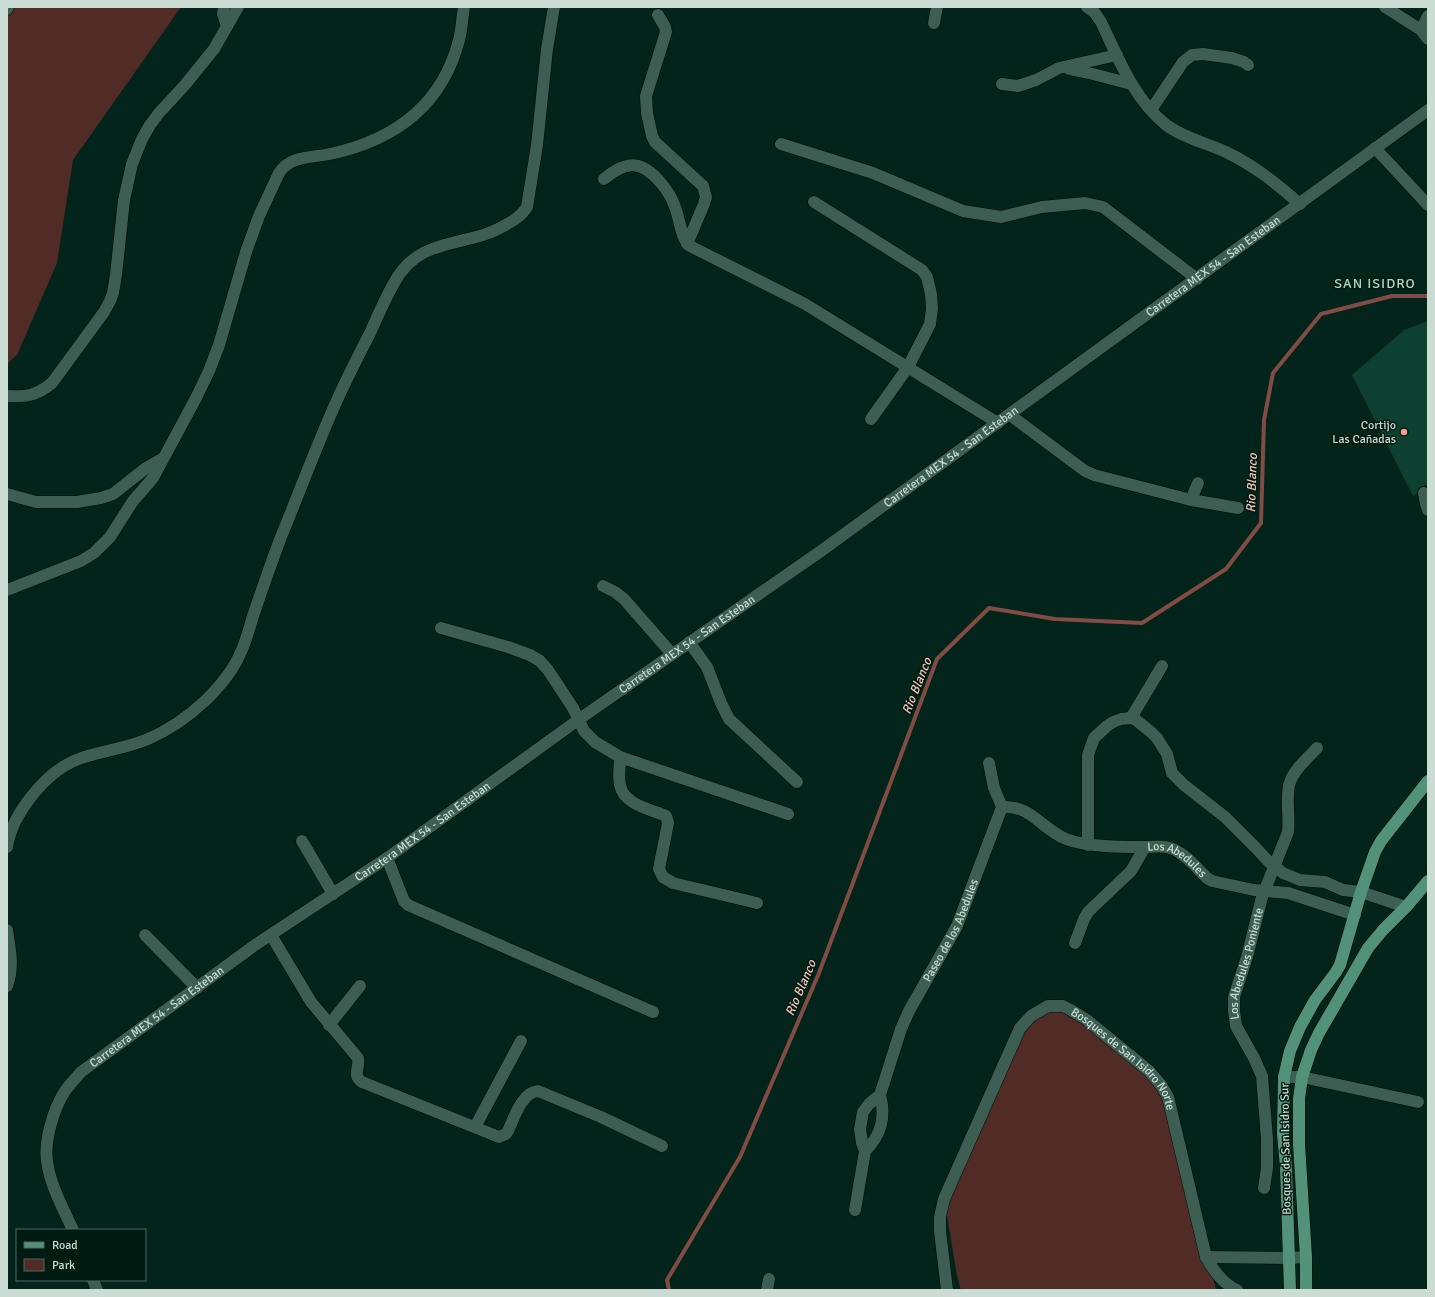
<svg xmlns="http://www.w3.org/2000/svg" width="1435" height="1297" viewBox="0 0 1435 1297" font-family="Signika,sans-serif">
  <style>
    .green { fill: #512b25 }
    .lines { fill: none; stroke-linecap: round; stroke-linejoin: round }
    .stream { stroke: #804c43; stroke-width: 4 }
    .building { fill: #0d4031 }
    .minor-casing { stroke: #000c06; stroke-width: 13 }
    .major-casing { stroke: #000c06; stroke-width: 13 }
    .minor { stroke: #3d5e52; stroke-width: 12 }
    .major { stroke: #52927b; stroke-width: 12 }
    .poi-dot { fill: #f59d8e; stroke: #001b11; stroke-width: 1.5 }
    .labels { text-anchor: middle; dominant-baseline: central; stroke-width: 3; stroke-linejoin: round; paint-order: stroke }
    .street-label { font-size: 12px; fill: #cadcd4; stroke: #001b11 }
    .poi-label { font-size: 12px; fill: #cadcd4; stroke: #001b11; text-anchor: end }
    .water-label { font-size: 13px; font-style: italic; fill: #f9c5bb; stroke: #001b11 }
    .quarter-label { font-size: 14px; letter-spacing: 1px; fill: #b0d4c6; stroke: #001b11 }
  </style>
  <rect width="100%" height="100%" fill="#02241a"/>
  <path class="green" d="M 7,7 L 181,7 L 73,160 L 57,263 L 17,355 L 7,364 Z
    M 1056,1010 L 1076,1010 L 1167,1084 L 1216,1290 L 961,1290 L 957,1276 L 946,1209 L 1029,1021 Z"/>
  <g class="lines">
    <path class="stream" d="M 669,1290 L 667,1280 L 740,1157 L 819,973 L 937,659 L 989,608 L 1055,619 L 1142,623 L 1226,569 L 1261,523 L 1264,420 L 1273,373 L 1321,314 L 1392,296 L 1428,296"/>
  </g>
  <path class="building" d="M 1428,321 L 1428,485 L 1419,487 L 1417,493 L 1413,496 L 1352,375 L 1404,330 Z"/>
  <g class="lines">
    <g class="minor-casing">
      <g id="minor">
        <path d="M 224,7 L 223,14 L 227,26"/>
        <path d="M 1087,7 L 1095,13 L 1101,22 C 1118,57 1133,98 1165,124 C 1181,137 1209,144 1228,153 C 1255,166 1278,185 1300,204"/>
        <path d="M 1385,7 L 1421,30 L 1428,39"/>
        <path d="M 7,9 L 8,7"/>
        <path d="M 658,15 L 665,27 L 666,32 L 646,96 L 647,113 L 652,136 L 655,142 L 703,186 L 706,197 L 704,204 L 687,244"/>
        <path d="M 934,23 L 937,7"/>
        <path d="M 1421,30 L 1428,16"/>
        <path d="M 1069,69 L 1093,74 L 1131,84"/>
        <path d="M 1002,84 L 1018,86 L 1036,80 L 1059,68 L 1117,55"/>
        <path d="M 1151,110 L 1183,62 L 1192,55 L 1203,54 L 1232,58 L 1244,62 L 1248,65"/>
        <path d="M 781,144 L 873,173 L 963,211 L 1001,217 L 1042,207 L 1085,203 L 1103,207 L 1197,279"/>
        <path d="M 1375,148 L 1428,205"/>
        <path d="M 604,179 C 626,160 642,160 661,183 C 667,190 672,198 675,207 C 680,219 680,237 690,246 L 805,304 L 998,423"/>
        <path d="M 814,202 L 922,270 L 927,277 L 931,294 L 932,309 L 930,324 L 908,367 L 871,419"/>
        <path d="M 7,396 C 26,397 36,396 52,383 L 104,312 L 110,301 L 113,293 L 116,275 L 124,200 L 132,164 L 142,139 L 150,125 L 159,113 L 184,86 L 214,49 L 238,7"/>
        <path d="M 1010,415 L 1085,471 L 1094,475 L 1191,500 L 1238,508"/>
        <path d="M 1424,493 L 1426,504 L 1428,510"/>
        <path d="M 7,494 L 36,502 L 77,502 L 101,498 L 113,494 L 146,468 L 162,459"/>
        <path d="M 1191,500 L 1198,483"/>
        <path d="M 603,586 L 615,592 L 624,599 L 672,654"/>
        <path d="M 7,590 L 81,561 L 94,553 L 110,537 L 133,501 L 153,478 L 196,398 L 209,371 L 219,345 L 246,252 L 259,216 L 279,173 C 291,155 311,158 330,154 C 395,140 442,106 459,40 C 462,29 462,18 464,7"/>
        <path d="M 441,628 L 508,647 L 530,655 L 540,661 L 548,670 L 573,708 L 584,731 L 595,742 L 620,757 L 788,814"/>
        <path d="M 689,642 L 707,667 L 721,703 L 729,719 L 797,782"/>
        <path d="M 1131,718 L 1162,666"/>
        <path d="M 620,757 C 620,766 618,776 620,785 C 624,805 650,809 666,816 L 668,823 L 659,869 L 663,877 L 673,883 L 757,903"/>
        <path id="s1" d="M 1002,807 C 1032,805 1041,829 1066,839 C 1087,847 1122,847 1145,847 C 1158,846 1169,845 1180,853 C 1190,859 1199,870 1207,878 L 1212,881 L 1254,890 L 1288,893 L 1355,915"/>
        <path d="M 302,841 L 333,894"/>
        <path d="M 1088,845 L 1088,755 L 1094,738 L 1107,726 L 1113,722 L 1121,719 L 1131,718 L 1136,720 L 1151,732 L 1157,738 L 1167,754 L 1172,773 L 1184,785 L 1225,817 L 1255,847 L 1269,862 L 1283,873 L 1300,880 L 1325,882 L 1343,890 L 1361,892 L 1406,907"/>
        <path d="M 7,847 C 12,814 45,773 76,760 C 99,751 125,749 148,739 C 169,730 189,716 206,700 C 219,687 233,671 240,654 C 246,642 249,629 253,616 C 262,590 271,563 281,537 C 300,491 317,444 338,398 C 348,376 360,353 371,331 C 378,315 385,299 394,283 C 420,234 468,249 507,224 C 515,220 522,215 527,207 L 537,145 L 547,49 L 554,7"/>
        <path d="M 387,858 L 404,901 L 408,905 L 653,1012"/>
        <path d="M 7,930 C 10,949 14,968 7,986"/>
        <path d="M 145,935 L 197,988"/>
        <path d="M 271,935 L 311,1002 L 358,1058 C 360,1068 352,1075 362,1082 L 499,1137 L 506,1134 L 508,1131 C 514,1118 522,1092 538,1091 L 601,1117 L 662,1146"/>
        <path d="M 1075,943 L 1084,919 L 1088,912 L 1131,871 L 1145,847"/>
        <path d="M 329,1025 L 360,986"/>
        <path d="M 1284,1077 L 1302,1077 L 1418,1102"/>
        <path d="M 475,1127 L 521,1041"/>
        <path d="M 865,1151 C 881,1136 886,1116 880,1095"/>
        <path id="s2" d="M 1264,1188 L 1267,1168 L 1267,1139 L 1262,1076 L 1254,1058 L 1236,1026 L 1234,1011 L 1234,997 L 1247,957 L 1262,897 L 1288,832 C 1290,816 1285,796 1290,782 C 1294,769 1308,758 1317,748"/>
        <path id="s3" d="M 855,1210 L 865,1151 L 862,1143 L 860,1129 L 863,1112 L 869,1104 L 880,1095 L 901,1029 L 909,1011 L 957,926 L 1002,807 L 994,788 L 989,763"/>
        <path id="s4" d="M 73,1230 C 63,1208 50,1185 47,1161 C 44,1140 54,1108 65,1091 C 70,1084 76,1078 81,1072 L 255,945 L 387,858 L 578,720 L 821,551 L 1428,110"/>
        <path d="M 1206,1257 L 1289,1258 L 1306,1257"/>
        <path d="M 93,1280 L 97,1290"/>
        <path d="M 767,1290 L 769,1279"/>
        <path id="s5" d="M 947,1290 L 940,1231 L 940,1217 L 944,1199 L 1020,1028 L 1031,1016 L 1048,1006 L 1063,1006 L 1071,1010 L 1087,1020 L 1149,1071 L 1161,1085 L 1168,1097 L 1206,1257 C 1213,1270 1223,1284 1237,1290"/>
      </g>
    </g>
    <g class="major-casing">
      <path id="major" d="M 1290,1290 L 1286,1167 L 1283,1134 L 1284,1077 L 1290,1051 L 1300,1027 L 1315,1000 L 1336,972 L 1340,965 L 1361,892 L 1375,852 L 1381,841 L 1428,781
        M 1306,1290 L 1306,1257 L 1299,1144 L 1299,1099 L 1302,1077 L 1311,1050 L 1319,1033 L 1368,948 L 1383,930 L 1406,907 L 1428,881"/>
    </g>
    <use href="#minor" class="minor"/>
    <use href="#major" class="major"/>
  </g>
  <circle class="poi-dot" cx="1404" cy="432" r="4"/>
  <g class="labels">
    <g class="street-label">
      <text stroke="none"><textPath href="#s4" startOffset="1562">Carretera MEX 54 - San Esteban</textPath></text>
      <text stroke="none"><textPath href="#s4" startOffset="1238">Carretera MEX 54 - San Esteban</textPath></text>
      <text stroke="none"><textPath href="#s4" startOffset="914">Carretera MEX 54 - San Esteban</textPath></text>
      <text stroke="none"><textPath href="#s4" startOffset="590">Carretera MEX 54 - San Esteban</textPath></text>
      <text stroke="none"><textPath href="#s1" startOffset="189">Los Abedules</textPath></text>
      <text stroke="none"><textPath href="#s3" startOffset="304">Paseo de los Abedules</textPath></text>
      <text stroke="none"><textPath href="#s2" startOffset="233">Los Abedules Poniente</textPath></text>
      <text stroke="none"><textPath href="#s4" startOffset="266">Carretera MEX 54 - San Esteban</textPath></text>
      <text stroke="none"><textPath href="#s5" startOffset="412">Bosques de San Isidro Norte</textPath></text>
      <text transform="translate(1286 1149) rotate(-91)">Bosques de San Isidro Sur</text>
    </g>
    <g class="poi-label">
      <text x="1396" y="425">Cortijo<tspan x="1396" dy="14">Las Cañadas</tspan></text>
    </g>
    <g class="water-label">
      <text transform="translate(1252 483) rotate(-88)">Rio Blanco</text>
      <text transform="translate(917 686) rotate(-68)">Rio Blanco</text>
      <text transform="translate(801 988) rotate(-67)">Rio Blanco</text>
    </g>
    <g class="quarter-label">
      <text x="1375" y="283">SAN ISIDRO</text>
    </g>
  </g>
  <rect width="1435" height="1297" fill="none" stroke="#cadcd4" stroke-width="16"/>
  <rect x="16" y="1229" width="130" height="52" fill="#001b11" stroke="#51685f"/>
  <rect x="24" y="1242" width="20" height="6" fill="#52927b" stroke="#51685f"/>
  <text x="52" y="1249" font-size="12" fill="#cadcd4">Road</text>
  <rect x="24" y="1259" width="20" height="12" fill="#512b25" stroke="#51685f"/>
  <text x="52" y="1269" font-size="12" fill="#cadcd4">Park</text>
</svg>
